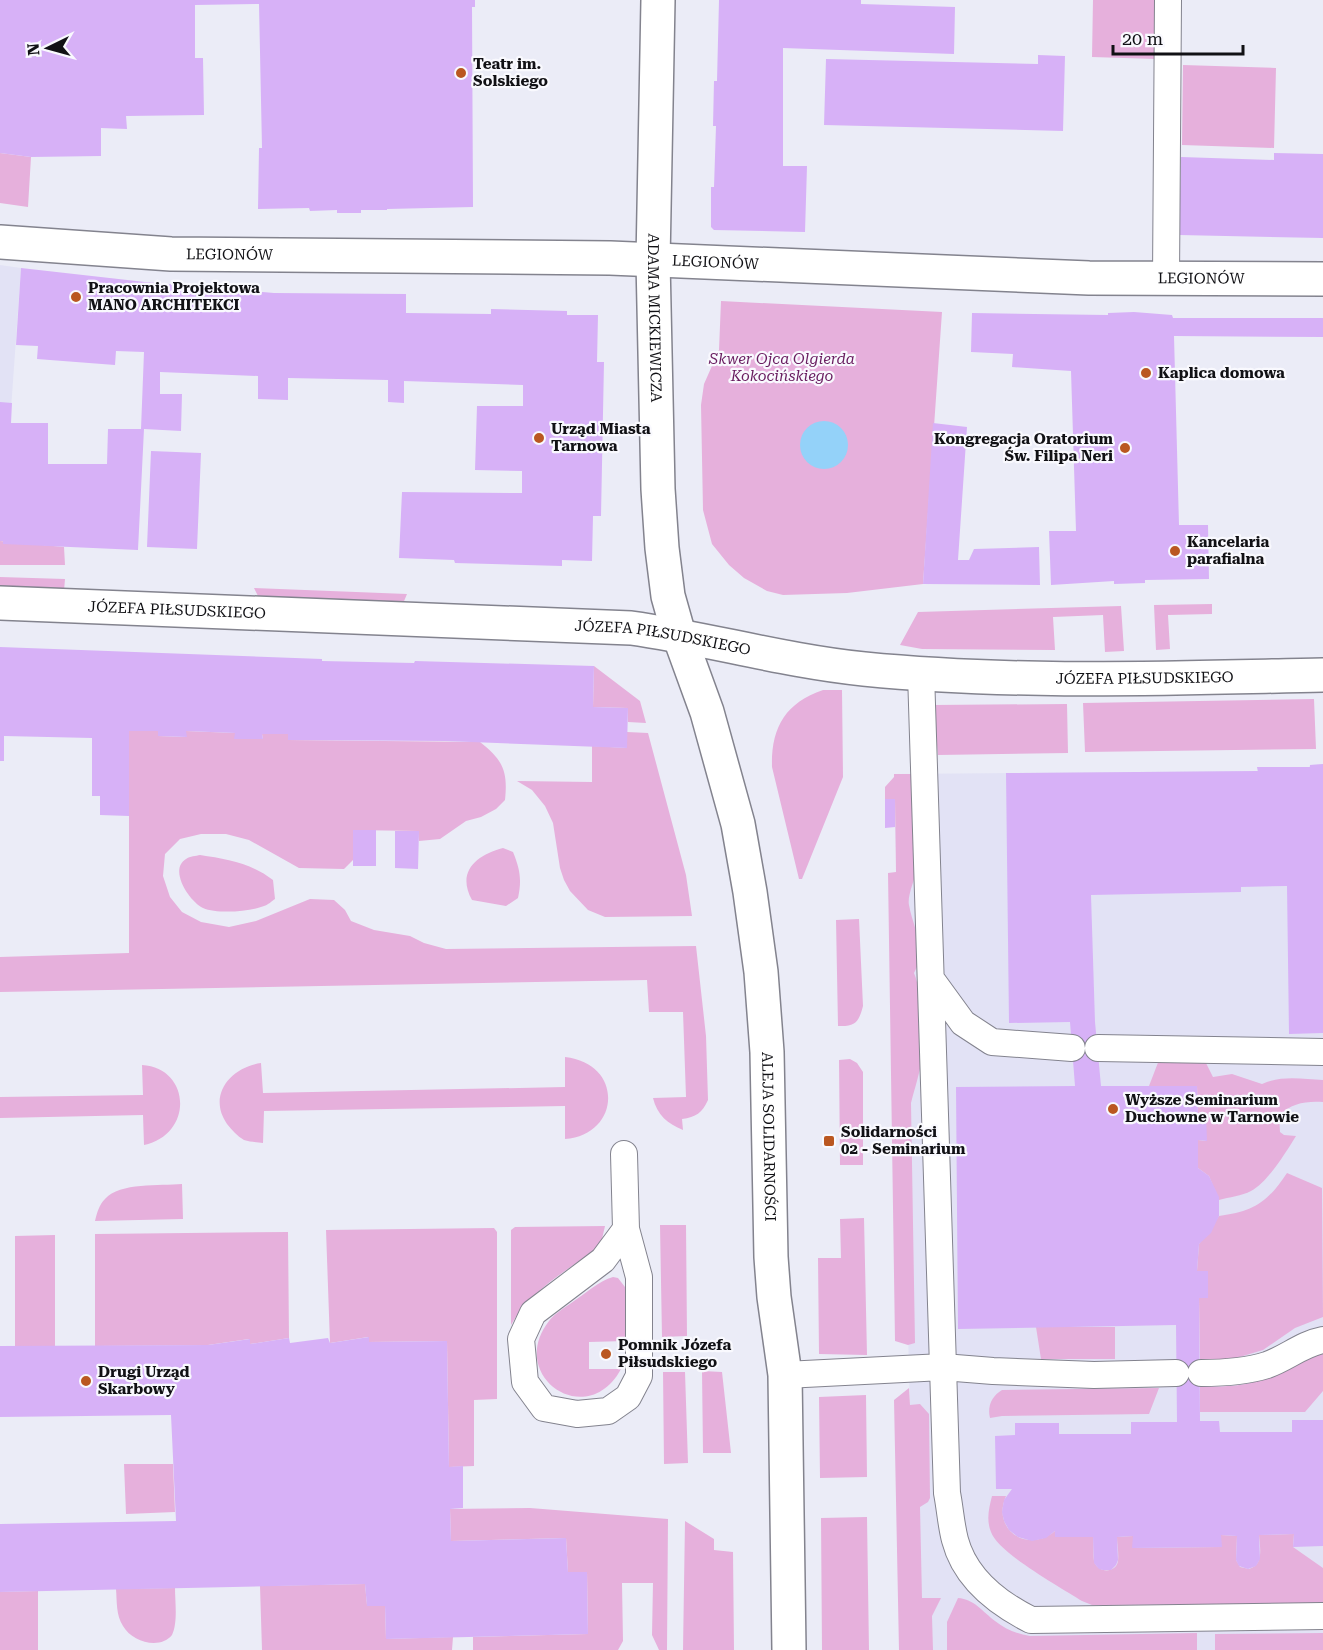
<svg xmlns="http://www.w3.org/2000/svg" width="1323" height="1650" viewBox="0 0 1323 1650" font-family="'Roboto Serif',serif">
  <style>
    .built { fill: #e2e2f5 }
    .green { fill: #e6b0dc }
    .water { fill: #94d2f9 }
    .building { fill: #d7b1f7 }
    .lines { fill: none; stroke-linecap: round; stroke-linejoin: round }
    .lane-casing { stroke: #83838e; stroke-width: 28 }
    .street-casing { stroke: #83838e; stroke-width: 36 }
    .secondary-casing { stroke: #83838e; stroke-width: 36 }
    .lane { stroke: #fff; stroke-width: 26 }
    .street { stroke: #fff; stroke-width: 33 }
    .secondary { stroke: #fff; stroke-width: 33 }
    .poi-dot { fill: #ba5721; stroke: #f9f9fe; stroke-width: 2 }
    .labels { text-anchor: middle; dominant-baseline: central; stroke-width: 4.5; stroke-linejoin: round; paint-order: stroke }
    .poi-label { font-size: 15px; font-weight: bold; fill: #111115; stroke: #f9f9fe; text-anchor: start }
    .street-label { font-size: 15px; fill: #111115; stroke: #f9f9fe }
    .park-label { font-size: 15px; font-style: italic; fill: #691d60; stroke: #f9f9fe }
  </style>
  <rect width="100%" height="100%" fill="#ebecf7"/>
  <path class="built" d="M 0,265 L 21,268 L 0,565 Z
    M 1323,764 L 1323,1650 L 916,1650 L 894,774 L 1257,771 L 1257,767 L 1309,767 L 1310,765 Z"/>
  <path class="green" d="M 1093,0 L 1156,0 L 1156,59 L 1092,57 Z
    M 1183,65 L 1276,68 L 1274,148 L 1182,145 Z
    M 0,153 L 31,157 L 28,207 L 0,203 Z
    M 721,301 L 942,312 L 923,584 L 847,593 L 783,595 L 767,591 L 744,578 L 729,565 L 712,544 L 703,510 L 701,405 L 704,384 L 719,350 Z
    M 0,541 L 64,547 L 65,565 L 0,565 Z
    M 0,577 L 65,579 L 64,591 L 0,589 Z
    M 254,588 L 407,594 L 402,606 L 260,600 Z
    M 1212,604 L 1212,614 L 1168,615 L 1170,649 L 1156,650 L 1154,605 Z
    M 1121,606 L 1124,651 L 1105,652 L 1103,615 L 1053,617 L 1055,650 L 922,649 L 900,645 L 918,612 Z
    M 594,666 L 640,701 L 646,723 L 628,722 L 628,708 L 593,707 Z
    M 823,690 L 842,690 L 843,777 L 802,879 L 799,879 L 772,767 C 771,728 785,703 823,690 Z
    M 1314,699 L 1316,749 L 1085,752 L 1083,703 Z
    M 1067,704 L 1068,753 L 938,755 L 933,705 Z
    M 129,731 L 158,731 L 158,736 L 186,737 L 186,731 L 235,733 L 235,739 L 263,739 L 262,734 L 288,734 L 288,740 L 480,742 C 503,760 508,771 505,800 L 496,809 L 481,817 L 466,821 L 440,839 L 419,841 L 418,831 L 353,830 L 353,860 L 344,869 L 299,868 L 249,840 L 226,834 L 201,834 L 180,839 L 165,854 L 163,876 L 170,897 L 182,912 L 201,922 L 229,927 L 256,921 L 310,899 L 334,900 L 345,910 L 351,921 L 374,930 L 410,936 L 424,943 L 446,949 L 696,946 L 706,1036 L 708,1100 C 702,1113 696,1117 682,1119 L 683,1130 C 668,1124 657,1115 653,1098 L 686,1097 L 683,1012 L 649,1012 L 647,980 L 0,992 L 0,957 L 129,953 Z
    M 627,732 L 648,733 L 686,875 L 692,916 L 605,917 L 588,910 L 570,891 L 564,880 L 560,868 L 553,823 L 545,806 L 532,790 L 517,781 L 592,782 L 592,746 L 627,748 Z
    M 894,774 L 916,774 L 917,869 C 915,879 907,896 909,905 C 913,928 928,950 914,973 C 922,993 926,1035 922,1057 C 920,1073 915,1087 911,1103 L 915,1343 L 908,1345 L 895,1341 L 888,873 L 896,872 L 895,799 L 885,799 L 885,787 L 894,777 Z
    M 503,848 L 513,852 C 520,869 522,880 518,898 L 506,906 L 472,900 C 456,871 477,855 503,848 Z
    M 200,855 C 227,859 251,863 273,880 L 275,899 C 272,901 268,905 264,906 C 249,912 217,914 203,908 C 190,902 168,870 186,859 C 190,856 196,856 200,855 Z
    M 859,919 L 863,1006 C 859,1022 855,1027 838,1026 L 836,920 Z
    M 565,1057 C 625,1064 620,1135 565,1139 L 565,1106 L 264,1111 L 263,1143 C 257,1142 250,1142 244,1140 C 237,1136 232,1130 227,1124 C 207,1095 231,1067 261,1063 L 263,1093 L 565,1087 Z
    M 850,1059 L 857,1063 L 863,1072 L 863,1165 L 840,1165 L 839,1060 Z
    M 1159,1060 L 1192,1061 L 1206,1063 L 1213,1077 L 1232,1074 L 1262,1084 C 1281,1075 1303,1079 1323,1080 L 1323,1102 C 1306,1101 1291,1103 1279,1116 L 1280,1132 L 1284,1135 L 1296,1136 C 1286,1152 1268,1182 1251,1191 C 1242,1196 1229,1197 1219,1200 L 1209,1176 L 1198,1168 L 1198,1140 L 1206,1141 L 1198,1114 L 1197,1086 L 1149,1086 Z
    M 142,1065 C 191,1068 194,1134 144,1145 L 143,1115 L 0,1118 L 0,1097 L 143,1095 Z
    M 1287,1173 L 1322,1188 L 1323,1317 L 1295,1328 L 1263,1350 L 1233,1359 L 1200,1362 L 1199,1298 L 1208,1271 L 1197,1271 L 1199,1244 L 1219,1216 C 1253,1212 1268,1202 1287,1173 Z
    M 182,1184 L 183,1219 L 95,1221 C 97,1213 99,1205 105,1199 C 120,1182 160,1186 182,1184 Z
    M 864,1218 L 867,1355 L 819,1354 L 818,1258 L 841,1258 L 840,1219 Z
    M 660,1225 L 686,1225 L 687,1336 L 662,1337 Z
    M 605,1226 L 602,1239 L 597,1248 C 567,1271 529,1291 511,1325 L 511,1230 L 515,1227 Z
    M 494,1228 L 497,1232 L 497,1399 L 474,1400 L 474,1466 L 449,1467 L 447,1341 L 369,1342 L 368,1337 L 330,1343 L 326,1230 Z
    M 288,1232 L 289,1338 L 250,1344 L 249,1339 L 208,1345 L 95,1346 L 95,1234 Z
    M 55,1235 L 55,1346 L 15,1346 L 15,1236 Z
    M 613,1277 L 618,1278 L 625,1287 L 625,1341 L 589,1342 L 589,1369 L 621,1369 C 587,1432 506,1376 549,1321 C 555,1313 566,1307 574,1301 C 586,1293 599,1281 613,1277 Z
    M 1036,1327 L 1115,1327 L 1115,1359 L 1041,1359 Z
    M 1323,1351 L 1323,1391 L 1305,1412 L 1200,1412 L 1200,1386 C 1220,1387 1243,1387 1262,1379 C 1283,1370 1301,1358 1323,1351 Z
    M 702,1371 L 722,1372 L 731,1453 L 703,1453 Z
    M 663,1372 L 685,1372 L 688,1463 L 664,1464 Z
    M 909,1388 L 910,1405 L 920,1404 L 929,1414 L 930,1498 L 928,1502 L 920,1507 L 922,1598 L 941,1598 L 932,1616 L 933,1650 L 899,1650 L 894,1400 Z
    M 1159,1388 L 1149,1414 L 1002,1416 L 990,1418 C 987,1406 992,1396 1002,1390 Z
    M 866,1395 L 867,1477 L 820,1478 L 819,1397 Z
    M 124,1464 L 173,1464 L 175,1512 L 126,1514 Z
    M 992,1496 L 1006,1496 C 991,1530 1028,1554 1055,1531 L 1055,1537 L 1093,1537 C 1094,1544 1093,1554 1094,1561 C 1097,1573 1116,1574 1118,1561 C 1119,1553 1117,1544 1117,1537 L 1133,1536 L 1133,1548 L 1221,1547 L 1221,1535 L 1237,1536 L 1236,1560 L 1240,1567 L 1249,1569 C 1264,1565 1260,1548 1259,1535 L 1294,1534 L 1293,1547 L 1323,1568 L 1323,1604 L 1092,1605 L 1082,1601 C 1062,1588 998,1553 991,1532 C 986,1520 989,1508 992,1496 Z
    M 530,1508 L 668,1519 L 667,1650 L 659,1650 L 652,1635 L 653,1583 L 622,1583 L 623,1641 L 618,1650 L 473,1650 L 473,1637 L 588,1634 L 587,1572 L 568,1572 L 566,1538 L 451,1541 L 450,1509 Z
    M 867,1517 L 869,1650 L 822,1650 L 821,1518 Z
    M 685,1521 L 714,1539 L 714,1550 L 733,1552 L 734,1650 L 683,1650 Z
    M 365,1584 L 367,1605 L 385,1606 L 386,1639 L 453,1637 L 452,1650 L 262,1650 L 260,1586 Z
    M 175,1588 C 175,1602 178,1622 172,1635 C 160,1650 132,1642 123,1626 C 116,1615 117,1602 116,1589 Z
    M 38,1591 L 38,1650 L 0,1650 L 0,1592 Z
    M 958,1598 C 974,1599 983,1612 995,1621 C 1005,1629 1017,1634 1030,1636 L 1197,1633 L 1197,1650 L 947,1650 L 947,1622 Z
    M 1323,1633 L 1323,1650 L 1215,1650 L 1215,1634 Z"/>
  <path class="water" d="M800 445a24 24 0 1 1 48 0a24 24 0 1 1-48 0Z"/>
  <path class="building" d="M 0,0 L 475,0 L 475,7 L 472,7 L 473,207 L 387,209 L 387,210 L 361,210 L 361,213 L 337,213 L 337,210 L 310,211 L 309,208 L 258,209 L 259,148 L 262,148 L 259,4 L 195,5 L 195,58 L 203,58 L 204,115 L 126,116 L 127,129 L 101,128 L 101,156 L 31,157 L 0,153 Z
    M 719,0 L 861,0 L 861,4 L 955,7 L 954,54 L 783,48 L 783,166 L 807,166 L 805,232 L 714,230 L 711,227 L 711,187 L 714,187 L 716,126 L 713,126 L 714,81 L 717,81 Z
    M 1038,55 L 1065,56 L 1063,131 L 824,125 L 826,59 L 1038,64 Z
    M 1274,153 L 1323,154 L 1323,238 L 1179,235 L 1181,157 L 1274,160 Z
    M 21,268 L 145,282 L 274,293 L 406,294 L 406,313 L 491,314 L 491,309 L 567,311 L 567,315 L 598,315 L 597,362 L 604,362 L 601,516 L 593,516 L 592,561 L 562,560 L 562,566 L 455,563 L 454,560 L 399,558 L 402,492 L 522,493 L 522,471 L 475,470 L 477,406 L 523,406 L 523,385 L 404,381 L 404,403 L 388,402 L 388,380 L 288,378 L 288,400 L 258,399 L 258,376 L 160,372 L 160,394 L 182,394 L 181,431 L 144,429 L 138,550 L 3,544 L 3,541 L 0,541 L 0,402 L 12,403 L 11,423 L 48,423 L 48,464 L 107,464 L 108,429 L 141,429 L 144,352 L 116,351 L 115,365 L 37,359 L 38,346 L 16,345 Z
    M 1134,312 L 1172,315 L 1173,318 L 1323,318 L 1323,337 L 1174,336 L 1179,525 L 1208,525 L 1209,579 L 1145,580 L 1145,583 L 1114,584 L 1114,581 L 1051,585 L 1049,531 L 1076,531 L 1071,371 L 1012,367 L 1013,354 L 971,352 L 972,313 L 1108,315 L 1108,313 Z
    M 933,423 L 967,427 L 958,560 L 969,560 L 974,549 L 1039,547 L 1040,585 L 923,584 Z
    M 151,451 L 201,453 L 197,549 L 147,547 Z
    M 0,647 L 322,659 L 322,661 L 414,663 L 415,661 L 594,666 L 593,707 L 628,708 L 627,748 L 445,741 L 288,740 L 288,734 L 262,734 L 263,739 L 234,739 L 235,733 L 186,731 L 187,737 L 158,736 L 158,731 L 129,731 L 129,816 L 100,815 L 100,796 L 92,796 L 92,738 L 4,736 L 4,761 L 0,761 Z
    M 1323,764 L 1323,1033 L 1289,1034 L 1287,886 L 1241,887 L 1241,892 L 1091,895 L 1095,1022 L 1101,1086 L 1197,1086 L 1198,1114 L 1206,1114 L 1207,1141 L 1198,1140 L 1198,1168 L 1209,1176 L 1219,1197 L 1219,1216 L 1211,1233 L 1199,1244 L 1197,1271 L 1208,1271 L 1208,1298 L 1199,1298 L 1200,1421 L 1219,1421 L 1220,1432 L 1292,1432 L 1292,1420 L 1323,1420 L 1323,1546 L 1293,1547 L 1294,1534 L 1259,1535 L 1260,1559 L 1256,1566 L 1248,1569 L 1239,1566 L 1236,1560 L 1237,1536 L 1221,1535 L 1222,1547 L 1132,1548 L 1133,1536 L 1117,1537 L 1118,1560 L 1116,1565 L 1111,1570 L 1103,1570 L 1099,1569 L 1094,1563 L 1093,1537 L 1055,1537 L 1055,1531 L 1046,1538 L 1032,1541 L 1018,1537 L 1009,1530 L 1004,1521 L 1002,1512 L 1004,1500 L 1012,1489 L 996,1489 L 995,1436 L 1015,1435 L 1015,1423 L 1059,1423 L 1059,1434 L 1131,1434 L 1131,1422 L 1177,1422 L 1176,1325 L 958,1329 L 956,1087 L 1075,1086 L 1070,1022 L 1009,1023 L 1006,773 L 1258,771 L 1257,767 L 1310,767 L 1310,765 Z
    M 885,799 L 895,799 L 895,827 L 885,828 Z
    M 353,830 L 376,830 L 376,866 L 353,866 Z
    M 395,831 L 419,831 L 418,869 L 395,868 Z
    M 369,1337 L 369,1342 L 447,1341 L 449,1467 L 463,1466 L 463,1508 L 450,1509 L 451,1541 L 566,1538 L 568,1572 L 587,1572 L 588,1634 L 386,1639 L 385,1606 L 367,1606 L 365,1584 L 0,1592 L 0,1524 L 176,1521 L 171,1415 L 0,1417 L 0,1346 L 208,1345 L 250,1339 L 250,1344 L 289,1338 L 290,1343 L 328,1338 L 330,1343 Z"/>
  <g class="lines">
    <g class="lane-casing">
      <path id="lane" d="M 1166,278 L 1168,0
        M 921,673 L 947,1493 C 950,1508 951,1525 955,1540 C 965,1578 997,1603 1031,1620 L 1323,1616
        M 931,979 L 963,1023 L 992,1042 L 1072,1048
        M 1098,1048 L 1323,1052
        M 624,1154 L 626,1229 L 603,1260 L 533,1313 L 521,1339 L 525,1382 L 544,1408 L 577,1414 L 608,1411 L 628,1397 L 639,1376 L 639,1277 L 626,1229
        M 1201,1373 C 1223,1373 1245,1372 1267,1365 C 1287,1358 1302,1344 1323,1340
        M 785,1375 L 943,1367 L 993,1371 L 1094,1375 L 1176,1373"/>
    </g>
    <g class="street-casing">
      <g id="street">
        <path id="s1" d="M 0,242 L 171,254 L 610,258 L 1089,278 L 1323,279"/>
        <path id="s2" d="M 0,603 L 631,628 C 709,639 785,661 864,669 C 1016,684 1170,678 1323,675"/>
      </g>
    </g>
    <g class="secondary-casing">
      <g id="secondary">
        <path id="s3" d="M 658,0 L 653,261 L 658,489 L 662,548 L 668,596 L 679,635 L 707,712 L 738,824 L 750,892 L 761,972 L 767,1052 L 771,1257 L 774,1297 L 785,1375 L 789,1650"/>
      </g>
    </g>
    <use href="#lane" class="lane"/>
    <use href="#street" class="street"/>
    <use href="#secondary" class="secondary"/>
  </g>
  <g class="poi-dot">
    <circle cx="461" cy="73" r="6"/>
    <circle cx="76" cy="297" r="6"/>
    <circle cx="1146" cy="373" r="6"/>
    <circle cx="539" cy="438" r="6"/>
    <circle cx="1125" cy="448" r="6"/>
    <circle cx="1175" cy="551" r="6"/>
    <circle cx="1113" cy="1109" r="6"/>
    <rect x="823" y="1135" width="12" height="12" rx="3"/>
    <circle cx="606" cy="1354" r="6"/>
    <circle cx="86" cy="1381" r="6"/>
  </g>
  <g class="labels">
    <g class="poi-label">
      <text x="473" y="64">Teatr im.<tspan x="473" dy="17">Solskiego</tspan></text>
      <text x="88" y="288">Pracownia Projektowa<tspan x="88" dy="17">MANO ARCHITEKCI</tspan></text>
      <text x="1158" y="373">Kaplica domowa</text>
      <text x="551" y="429">Urząd Miasta<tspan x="551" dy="17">Tarnowa</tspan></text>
      <text x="1113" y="439" text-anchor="end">Kongregacja Oratorium<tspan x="1113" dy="17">Św. Filipa Neri</tspan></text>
      <text x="1187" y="542">Kancelaria<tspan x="1187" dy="17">parafialna</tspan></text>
      <text x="1125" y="1100">Wyższe Seminarium<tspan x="1125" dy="17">Duchowne w Tarnowie</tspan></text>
      <text x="841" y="1132">Solidarności<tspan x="841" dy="17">02 - Seminarium</tspan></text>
      <text x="618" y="1345">Pomnik Józefa<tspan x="618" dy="17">Piłsudskiego</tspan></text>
      <text x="98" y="1372">Drugi Urząd<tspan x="98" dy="17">Skarbowy</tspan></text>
    </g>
    <g class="street-label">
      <text stroke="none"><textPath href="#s1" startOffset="230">LEGIONÓW</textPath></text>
      <text stroke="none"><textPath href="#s1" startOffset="716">LEGIONÓW</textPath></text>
      <text stroke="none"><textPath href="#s1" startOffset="1202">LEGIONÓW</textPath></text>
      <text stroke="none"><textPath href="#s3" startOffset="318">ADAMA MICKIEWICZA</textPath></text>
      <text stroke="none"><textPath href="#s2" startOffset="177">JÓZEFA PIŁSUDSKIEGO</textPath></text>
      <text stroke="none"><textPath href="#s2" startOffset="664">JÓZEFA PIŁSUDSKIEGO</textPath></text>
      <text stroke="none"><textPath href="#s2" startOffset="1149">JÓZEFA PIŁSUDSKIEGO</textPath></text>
      <text stroke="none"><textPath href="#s3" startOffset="1150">ALEJA SOLIDARNOŚCI</textPath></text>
    </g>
    <g class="park-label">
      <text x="782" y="359">Skwer Ojca Olgierda<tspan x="782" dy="17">Kokocińskiego</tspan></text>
    </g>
  </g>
  <g transform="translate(48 48) rotate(265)" stroke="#f9f9fe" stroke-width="4.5" paint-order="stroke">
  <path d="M0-4.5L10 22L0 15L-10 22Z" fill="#111115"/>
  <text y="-9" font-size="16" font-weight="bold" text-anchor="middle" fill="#111115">N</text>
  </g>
  <path d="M1113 45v9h130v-9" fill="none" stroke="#111115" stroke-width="3"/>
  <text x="1122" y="45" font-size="18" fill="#111115" stroke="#f9f9fe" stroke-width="4.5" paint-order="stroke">20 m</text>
</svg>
